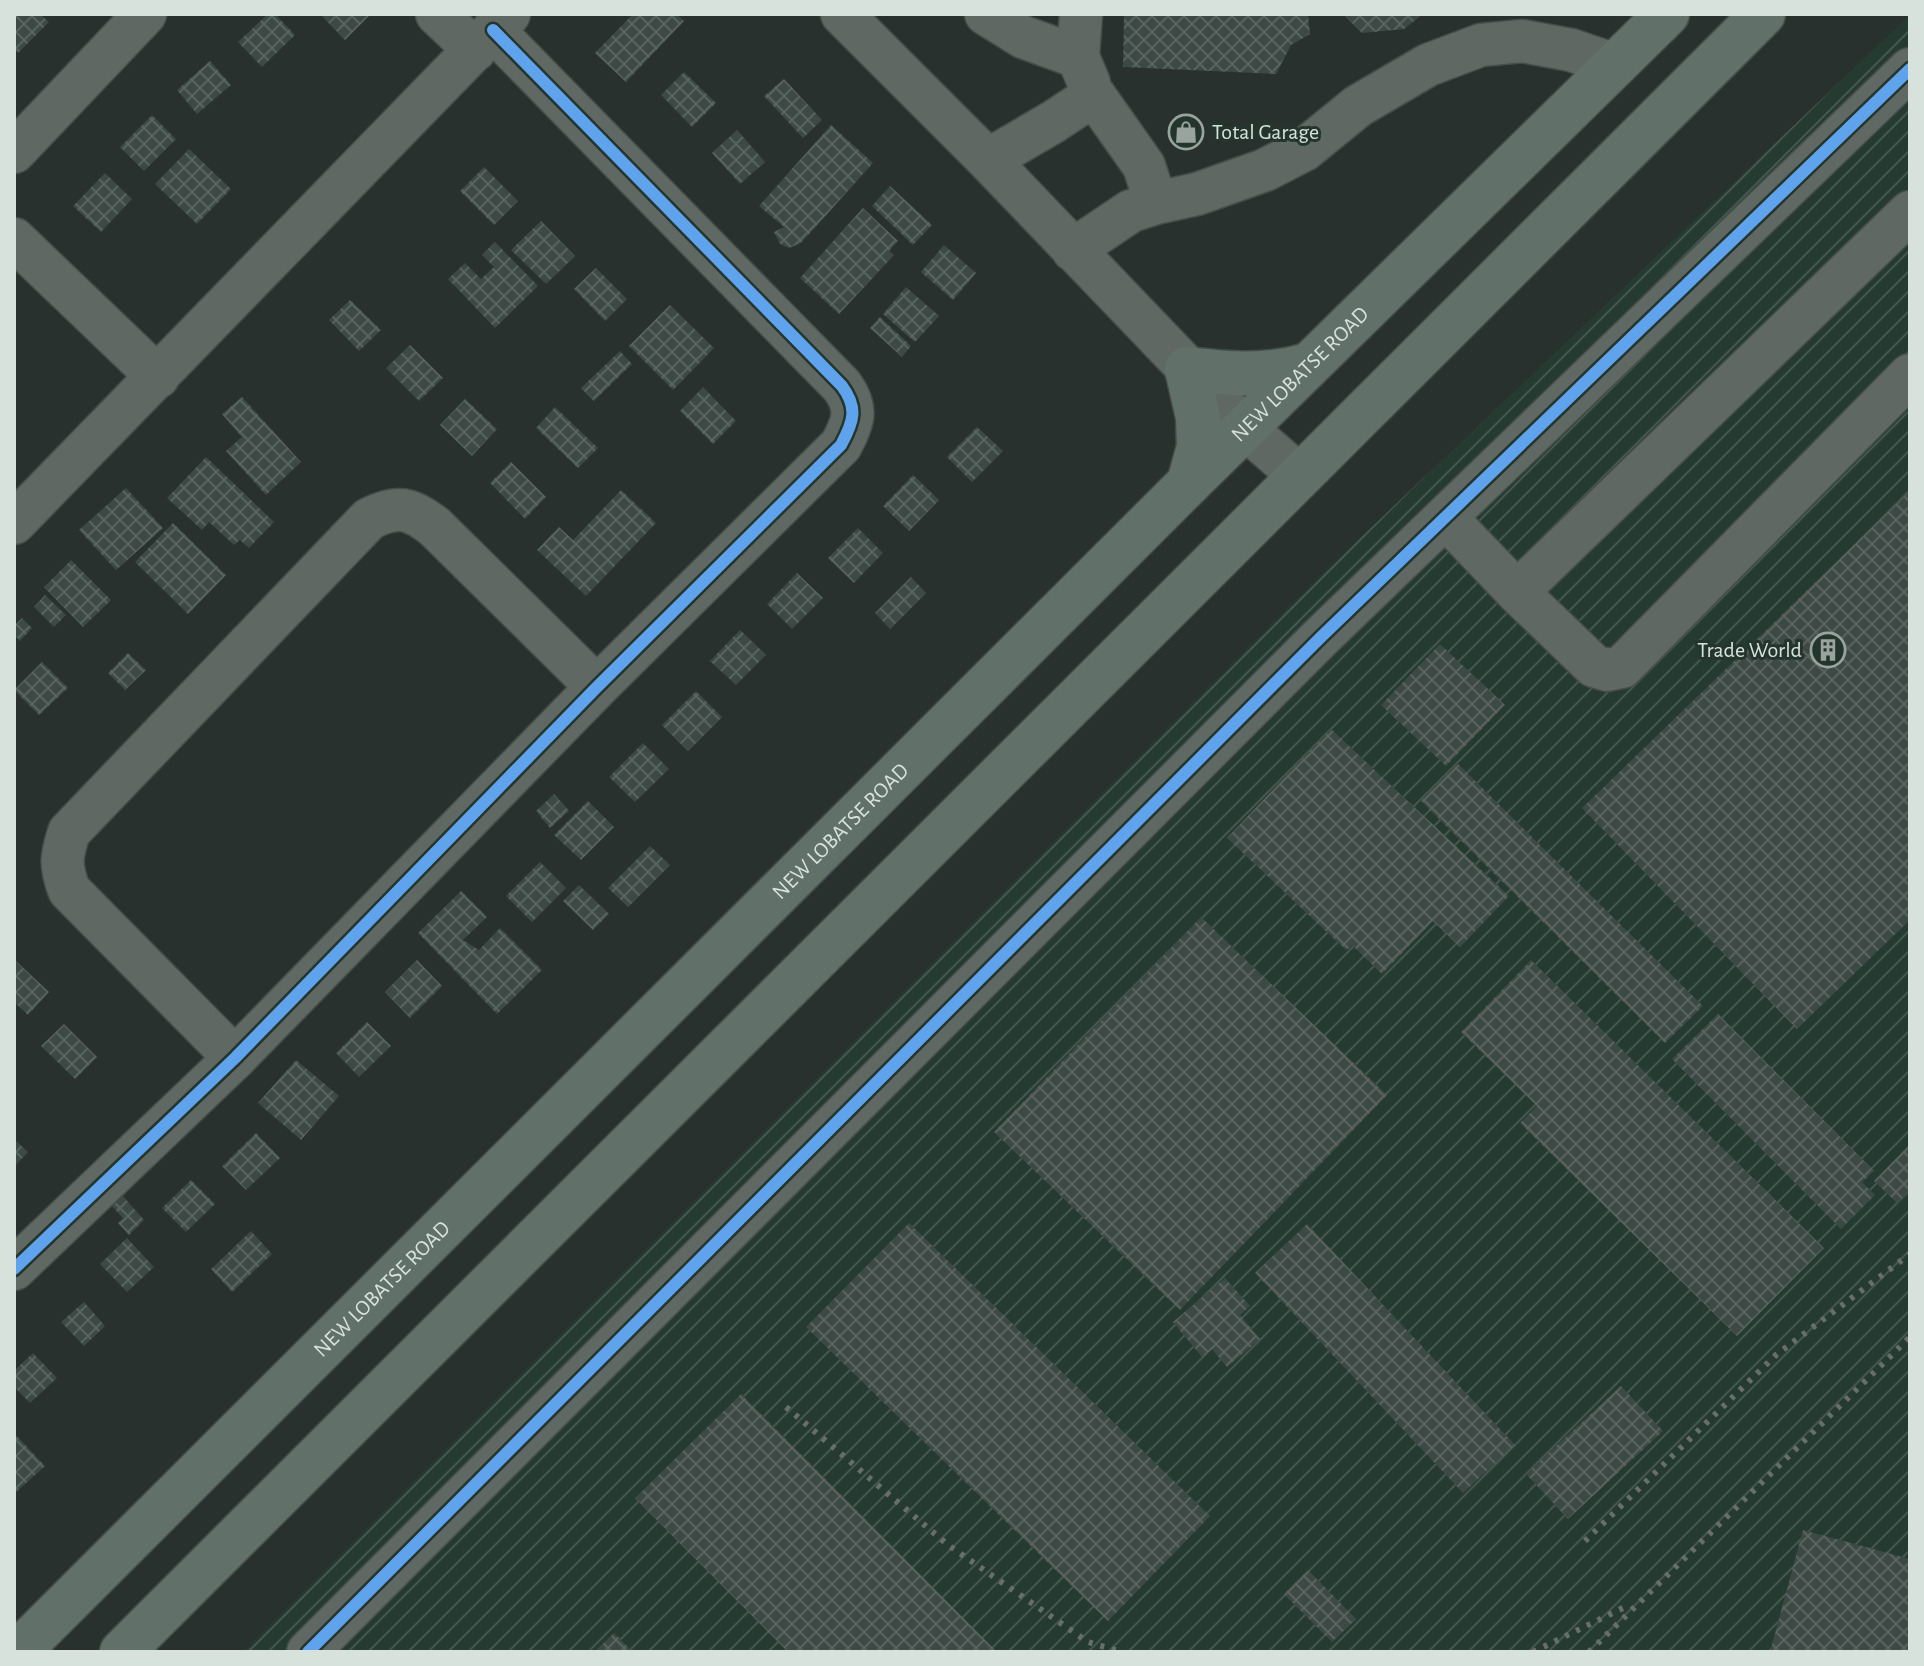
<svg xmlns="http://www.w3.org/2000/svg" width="1924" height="1666" viewBox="0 0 1924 1666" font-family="'Alegreya Sans',sans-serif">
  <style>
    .industrial { fill: url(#industrial-furrows) }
    .building { fill: url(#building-cross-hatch) }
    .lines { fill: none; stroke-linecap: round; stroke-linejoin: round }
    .minor-casing { stroke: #444d4a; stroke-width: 45 }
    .major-casing { stroke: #444d4a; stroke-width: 47 }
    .minor { stroke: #606864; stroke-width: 42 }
    .major { stroke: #62706a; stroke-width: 44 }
    .rail { stroke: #686e6c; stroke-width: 6; stroke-dasharray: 4 8; stroke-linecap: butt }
    .cycleway-casing { stroke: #24352e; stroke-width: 17 }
    .cycleway { stroke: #60a3ed; stroke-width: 12 }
    .labels { text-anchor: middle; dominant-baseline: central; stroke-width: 6; stroke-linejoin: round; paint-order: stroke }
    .poi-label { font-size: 22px; fill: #d7e2dd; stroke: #24352e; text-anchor: start }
    .street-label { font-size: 22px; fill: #d7e2dd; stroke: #24352e }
  </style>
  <defs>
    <pattern id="industrial-furrows" width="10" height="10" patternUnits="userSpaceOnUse" patternTransform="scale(2)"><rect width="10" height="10" fill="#253b32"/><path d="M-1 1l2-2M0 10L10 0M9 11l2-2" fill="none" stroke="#44574f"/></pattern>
    <pattern id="building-cross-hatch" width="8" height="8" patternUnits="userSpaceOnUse" patternTransform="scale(2)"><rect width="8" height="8" fill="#3d4944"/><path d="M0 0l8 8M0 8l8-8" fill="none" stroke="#58635f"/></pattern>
  </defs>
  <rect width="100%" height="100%" fill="#28312d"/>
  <path class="industrial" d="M 1910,15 L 1910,1652 L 243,1652 L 1315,581 Z"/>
  <path class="building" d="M 14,14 L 40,14 L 49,22 L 18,53 L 14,50 Z
    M 268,14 L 275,14 L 295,35 L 262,67 L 238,42 Z
    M 320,14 L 371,14 L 345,40 Z
    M 633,14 L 676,14 L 684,21 L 626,82 L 595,53 Z
    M 1124,14 L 1308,14 L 1310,34 L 1291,45 L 1276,74 L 1123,67 Z
    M 1343,14 L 1423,14 L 1404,29 L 1362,33 Z
    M 210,61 L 231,85 L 197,114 L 177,90 Z
    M 684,72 L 716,103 L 692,127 L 661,95 Z
    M 784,79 L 822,120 L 803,138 L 764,96 Z
    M 152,115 L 176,139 L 144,171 L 120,147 Z
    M 831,125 L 873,163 L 801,243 L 789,248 L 780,244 L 774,232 L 784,227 L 759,206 Z
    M 737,130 L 765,162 L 740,184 L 712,153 Z
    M 189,149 L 231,189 L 197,224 L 155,184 Z
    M 484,167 L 518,201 L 494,225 L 460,191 Z
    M 105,173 L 132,199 L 101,232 L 73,206 Z
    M 890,186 L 932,225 L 913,245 L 872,206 Z
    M 863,208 L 898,241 L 889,251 L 894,255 L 839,314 L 800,278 Z
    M 541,221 L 575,256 L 546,284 L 511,250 Z
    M 495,242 L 538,286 L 495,328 L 448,279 L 465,263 L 481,279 L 494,267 L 482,255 Z
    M 944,245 L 976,273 L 953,300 L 921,272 Z
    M 596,268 L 627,299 L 605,321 L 574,289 Z
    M 906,287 L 939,316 L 915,342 L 883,314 Z
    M 350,300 L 381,330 L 359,351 L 329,320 Z
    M 670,305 L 714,348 L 673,390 L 629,346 Z
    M 880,317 L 911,346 L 902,357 L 870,328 Z
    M 410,345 L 443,378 L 419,401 L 386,368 Z
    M 620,351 L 632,364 L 594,401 L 581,388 Z
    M 703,387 L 736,421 L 713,444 L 680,411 Z
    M 242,397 L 301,462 L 266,495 L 226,451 L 242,437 L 222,414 Z
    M 465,399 L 497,429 L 472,456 L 440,425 Z
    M 555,407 L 598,448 L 578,468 L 536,428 Z
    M 977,427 L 1003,451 L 972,482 L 947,457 Z
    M 206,457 L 274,522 L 249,548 L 240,540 L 234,545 L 209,522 L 202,530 L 167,498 Z
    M 511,462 L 546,497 L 525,519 L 490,483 Z
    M 913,475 L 939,500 L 909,531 L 883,506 Z
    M 126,488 L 163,528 L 116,570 L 79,530 Z
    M 621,490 L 656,523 L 586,596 L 537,550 L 559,527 L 573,540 Z
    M 1910,491 L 1910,920 L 1797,1029 L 1582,808 Z
    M 173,523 L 226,575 L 188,614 L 135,562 Z
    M 858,528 L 883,553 L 854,583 L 828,558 Z
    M 71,560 L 111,600 L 83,627 L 44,587 Z
    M 797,573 L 823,598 L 792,629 L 767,604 Z
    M 911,577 L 926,593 L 890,629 L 875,613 Z
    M 45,595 L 66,615 L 54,627 L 34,607 Z
    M 22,618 L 32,628 L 20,641 L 14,635 L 14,626 Z
    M 740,630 L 766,655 L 736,685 L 710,661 Z
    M 1440,644 L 1505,705 L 1446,766 L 1381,705 Z
    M 128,653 L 146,670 L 125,690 L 108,673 Z
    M 42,662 L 68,688 L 39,715 L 14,690 Z
    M 696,691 L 722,717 L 688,751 L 662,725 Z
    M 1331,729 L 1509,896 L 1460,947 L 1433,921 L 1382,974 L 1353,946 L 1346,950 L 1227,838 Z
    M 643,743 L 669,769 L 635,802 L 609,777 Z
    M 1458,764 L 1703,1006 L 1665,1043 L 1421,801 Z
    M 554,794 L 569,811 L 550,828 L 536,811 Z
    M 588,801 L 614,827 L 581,860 L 554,835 Z
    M 650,846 L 670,865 L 628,907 L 608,888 Z
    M 540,862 L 566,888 L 532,922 L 506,896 Z
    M 579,885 L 609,914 L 593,930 L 563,901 Z
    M 461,891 L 487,917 L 463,940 L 479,950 L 500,928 L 542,970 L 497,1014 L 418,933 Z
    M 1201,917 L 1387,1095 L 1180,1310 L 994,1132 Z
    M 417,960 L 442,986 L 410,1018 L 385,992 Z
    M 1531,960 L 1824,1248 L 1737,1336 L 1520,1123 L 1537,1106 L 1461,1032 Z
    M 16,961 L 49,992 L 28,1015 L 14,1002 L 14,963 Z
    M 1718,1014 L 1874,1171 L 1862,1182 L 1875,1195 L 1841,1229 L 1672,1059 Z
    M 367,1022 L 391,1046 L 359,1077 L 336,1053 Z
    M 64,1024 L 97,1057 L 75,1079 L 41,1046 Z
    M 296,1060 L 339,1096 L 301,1140 L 258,1103 Z
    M 256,1133 L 280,1158 L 246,1190 L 222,1166 Z
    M 14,1139 L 28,1152 L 14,1167 Z
    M 1910,1144 L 1910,1190 L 1897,1203 L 1874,1181 Z
    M 191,1180 L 215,1204 L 186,1232 L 162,1208 Z
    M 121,1194 L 144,1220 L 129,1235 L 118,1223 L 123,1218 L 110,1204 Z
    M 909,1223 L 1210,1516 L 1108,1621 L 806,1327 Z
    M 1307,1224 L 1515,1445 L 1463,1493 L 1255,1273 Z
    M 251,1231 L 272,1254 L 232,1292 L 211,1269 Z
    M 127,1238 L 154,1267 L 127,1292 L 100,1264 Z
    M 1225,1278 L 1250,1306 L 1240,1315 L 1260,1339 L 1227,1367 L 1212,1349 L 1202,1357 L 1173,1322 Z
    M 84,1302 L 105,1326 L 84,1346 L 61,1322 Z
    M 33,1353 L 57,1378 L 30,1403 L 14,1387 L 14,1371 Z
    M 1621,1386 L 1663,1431 L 1568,1519 L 1526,1474 Z
    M 741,1394 L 997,1652 L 788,1652 L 635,1498 Z
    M 14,1433 L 45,1466 L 14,1494 Z
    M 1803,1530 L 1910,1559 L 1910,1652 L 1770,1652 Z
    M 1308,1570 L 1356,1619 L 1332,1642 L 1284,1594 Z
    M 614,1633 L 633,1652 L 594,1652 Z"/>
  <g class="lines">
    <g class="minor-casing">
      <path id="minor" d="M 437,14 L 475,50
        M 842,14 L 988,160 L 1245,428 L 1300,476
        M 986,14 L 1023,37 L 1078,57
        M 1081,14 L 1078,57 L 1089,83
        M 14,152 L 145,14
        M 988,160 L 1053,122 L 1094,95 L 1144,166 L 1156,203
        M 14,239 L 158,377
        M 1073,250 L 1131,211 L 1156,203 L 1197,194 L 1265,170 L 1304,150 L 1358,106 L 1428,65 L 1481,45 L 1522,41 L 1571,50 L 1615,65
        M 1446,518 L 1517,592 L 1594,666 L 1607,670 L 1622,667 L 1910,375
        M 14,523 L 509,14
        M 1517,592 L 1910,212
        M 235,1058 L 69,890 C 60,865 61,857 69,832 L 369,519 C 397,504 411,508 435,527 L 597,687
        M 14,1269 L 235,1058 L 597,687 L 841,445 C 854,421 858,408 842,386 L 493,30
        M 308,1652 L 1320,638 L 1910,69"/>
    </g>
    <g class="major-casing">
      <g id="major">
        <path d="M 1189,483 L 1199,447 L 1198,417 L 1187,369 C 1229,374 1268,377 1308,365"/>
        <path id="s1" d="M 18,1652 L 1189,483 L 1667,14"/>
        <path d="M 122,1652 L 1763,14"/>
      </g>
    </g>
    <use href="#minor" class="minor"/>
    <use href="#major" class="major"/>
    <path class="rail" d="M 786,1407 L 948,1545 L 1088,1642 L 1121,1652
      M 1585,1541 L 1776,1355 L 1910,1254
      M 1533,1652 L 1627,1606
      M 1589,1652 L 1910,1337"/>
    <g class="cycleway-casing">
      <path id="cycleway" d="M 14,1269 L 235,1058 L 597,687 L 841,445 C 854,421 858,408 842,386 L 493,30
        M 308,1652 L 1320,638 L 1910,69"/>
    </g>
    <use href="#cycleway" class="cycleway"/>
  </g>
  <defs>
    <g id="shop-ring" transform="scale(1.8)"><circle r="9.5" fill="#24352e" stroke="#9aa49f" stroke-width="1.5"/><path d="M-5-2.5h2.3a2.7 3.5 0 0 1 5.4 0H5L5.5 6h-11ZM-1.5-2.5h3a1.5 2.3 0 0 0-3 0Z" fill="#9aa49f"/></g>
    <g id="building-ring" transform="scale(1.8)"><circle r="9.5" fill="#24352e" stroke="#9aa49f" stroke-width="1.5"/><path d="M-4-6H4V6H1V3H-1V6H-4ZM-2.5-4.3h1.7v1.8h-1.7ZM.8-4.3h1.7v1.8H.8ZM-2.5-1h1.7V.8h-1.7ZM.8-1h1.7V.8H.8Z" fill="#9aa49f"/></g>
  </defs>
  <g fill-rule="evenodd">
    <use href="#shop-ring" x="1186" y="132"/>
    <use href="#building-ring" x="1828" y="650"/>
  </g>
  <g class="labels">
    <g class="poi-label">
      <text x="1212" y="132">Total Garage</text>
      <text x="1802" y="650" text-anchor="end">Trade World</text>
    </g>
    <g class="street-label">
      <text stroke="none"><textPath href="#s1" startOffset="1810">NEW LOBATSE ROAD</textPath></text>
      <text stroke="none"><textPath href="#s1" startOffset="1162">NEW LOBATSE ROAD</textPath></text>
      <text stroke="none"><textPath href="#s1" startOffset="514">NEW LOBATSE ROAD</textPath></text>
    </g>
  </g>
  <rect width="1924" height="1666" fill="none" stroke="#d7e2dd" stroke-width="32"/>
</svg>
